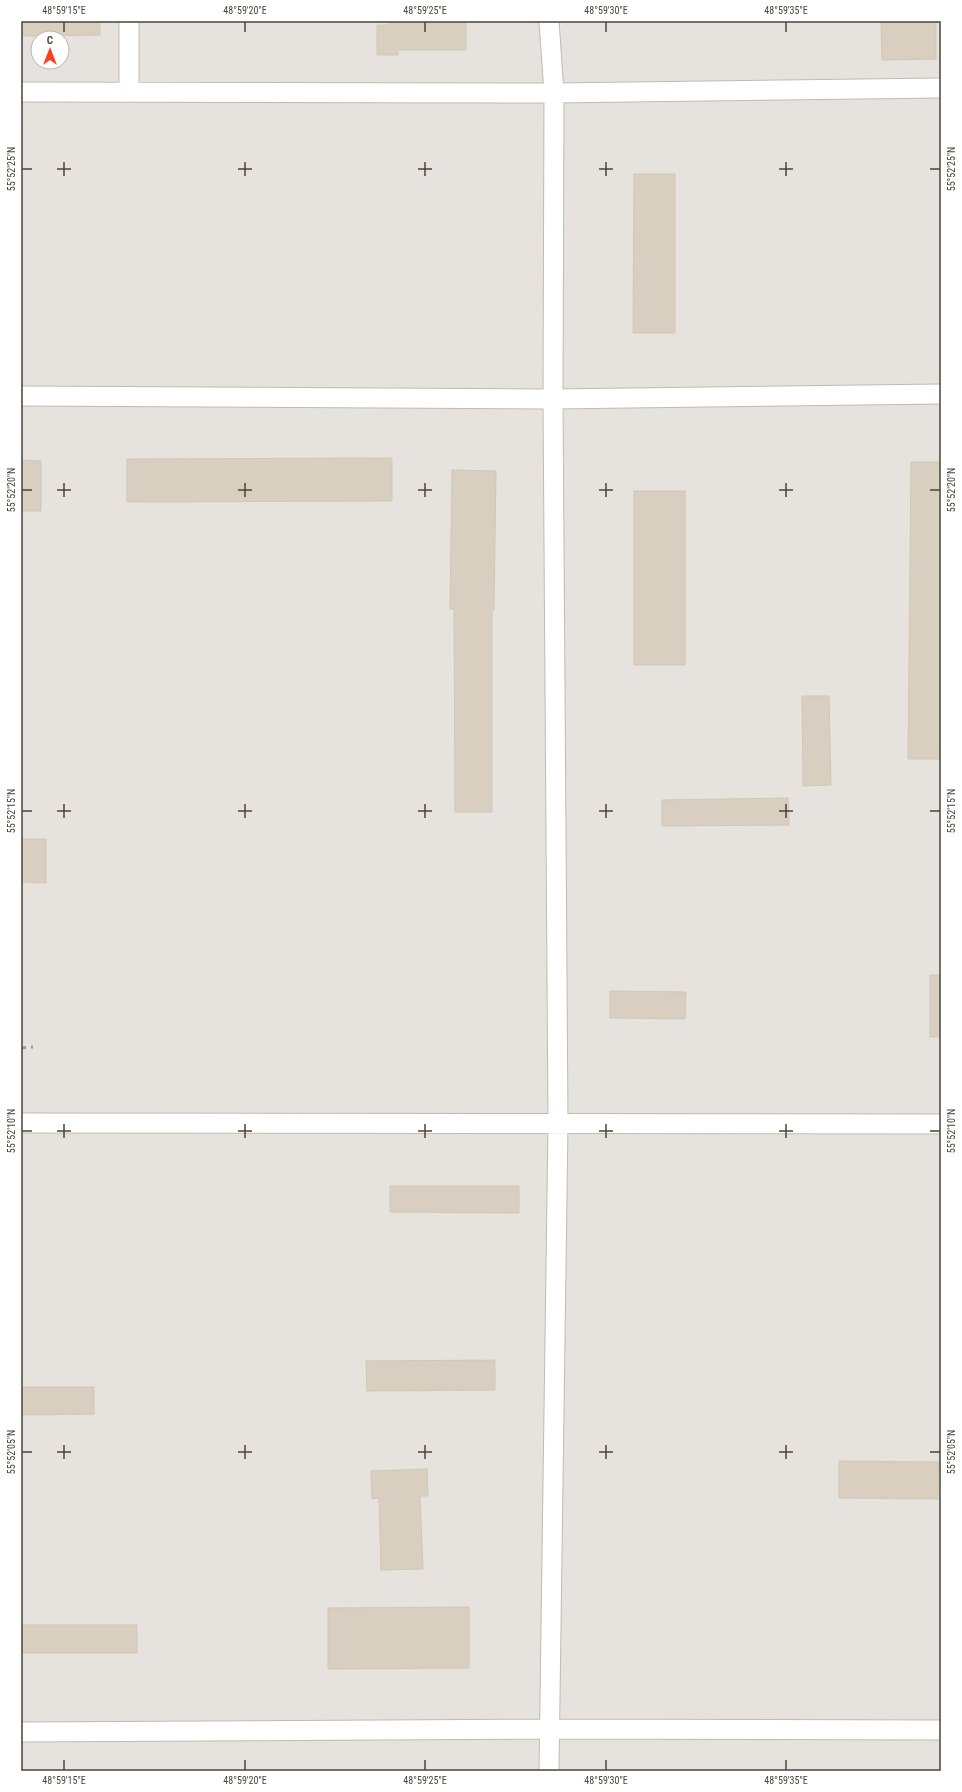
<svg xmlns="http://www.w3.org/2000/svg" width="962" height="1792" viewBox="0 0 962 1792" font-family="'Roboto Condensed',sans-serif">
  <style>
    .industrial { fill: #e6e2dd; fill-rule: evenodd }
    .building { fill: #d8cfc1; stroke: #d3c7b4 }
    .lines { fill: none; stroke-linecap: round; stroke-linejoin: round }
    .minor-casing { stroke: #c2bbae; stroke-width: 21 }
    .minor { stroke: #fff; stroke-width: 19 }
    .rail { stroke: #9a9a9a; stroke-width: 3; stroke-dasharray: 5 5; stroke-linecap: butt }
    .ticks { fill: none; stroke: #4b4439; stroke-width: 1.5 }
    .neatline { fill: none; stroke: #4b4439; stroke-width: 1.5 }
    .ticks-label { font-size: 10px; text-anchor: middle; fill: #4b4439 }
  </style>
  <rect width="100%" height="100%" fill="#f6f3ec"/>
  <path class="industrial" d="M 21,21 L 941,21 L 941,1771 L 21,1771 ZM 38,38 L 62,38 L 62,62 L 38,62 Z"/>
  <path class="building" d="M 21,21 L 100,21 L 100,35 L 21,36 Z
    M 389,21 L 466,21 L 466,50 L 398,50 L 398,55 L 377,55 L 377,25 L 387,25 L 389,24 Z
    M 881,21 L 936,21 L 936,59 L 882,60 Z
    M 634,174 L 675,174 L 675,333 L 633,333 Z
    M 392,458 L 392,501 L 127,502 L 127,459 Z
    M 21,460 L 41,461 L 41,511 L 21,511 Z
    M 911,462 L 941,462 L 941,759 L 908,759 Z
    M 452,470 L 496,471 L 494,610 L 492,610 L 492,812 L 455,812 L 454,609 L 450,609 Z
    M 634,491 L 685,491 L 685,665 L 634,665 Z
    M 802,696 L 829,696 L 831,785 L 803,786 Z
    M 788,798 L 789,825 L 662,826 L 662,800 Z
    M 21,839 L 46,839 L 46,883 L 21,882 Z
    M 930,975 L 941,975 L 941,1037 L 930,1037 Z
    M 610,991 L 686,992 L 685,1019 L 610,1018 Z
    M 390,1186 L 519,1186 L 519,1213 L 390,1212 Z
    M 495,1360 L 495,1390 L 367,1391 L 366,1361 Z
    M 21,1387 L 94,1387 L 94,1414 L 21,1415 Z
    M 839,1461 L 939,1462 L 938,1499 L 839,1498 Z
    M 427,1469 L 428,1496 L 420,1496 L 423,1569 L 381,1570 L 379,1498 L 372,1499 L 371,1471 Z
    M 469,1607 L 469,1668 L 328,1669 L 328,1608 Z
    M 21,1625 L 137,1625 L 137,1653 L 21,1653 Z"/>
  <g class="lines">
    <g class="minor-casing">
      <path id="minor" d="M 129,21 L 129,92
        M 549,21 L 554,93 L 553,399 L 558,1123 L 549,1771
        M 21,92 L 554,93 L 941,88
        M 21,396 L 553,399 L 941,394
        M 21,1123 L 941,1124
        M 21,1732 L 548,1729 L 941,1730"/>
    </g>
    <use href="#minor" class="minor"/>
    <path class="rail" d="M 21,1048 L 33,1047"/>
  </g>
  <path class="ticks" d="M 64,22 L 64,32M 245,22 L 245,32M 425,22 L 425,32M 606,22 L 606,32M 786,22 L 786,32M 64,162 L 64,176M 245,162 L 245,176M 425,162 L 425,176M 606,162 L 606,176M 786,162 L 786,176M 22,169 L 32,169M 57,169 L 71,169M 238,169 L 252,169M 418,169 L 432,169M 599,169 L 613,169M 779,169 L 793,169M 930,169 L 940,169M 64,483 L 64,497M 245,483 L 245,497M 425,483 L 425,497M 606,483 L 606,497M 786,483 L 786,497M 22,490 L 32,490M 57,490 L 71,490M 238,490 L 252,490M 418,490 L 432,490M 599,490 L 613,490M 779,490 L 793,490M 930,490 L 940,490M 64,804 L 64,818M 245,804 L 245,818M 425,804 L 425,818M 606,804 L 606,818M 786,804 L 786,818M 22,811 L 32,811M 57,811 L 71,811M 238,811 L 252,811M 418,811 L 432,811M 599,811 L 613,811M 779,811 L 793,811M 930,811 L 940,811M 64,1124 L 64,1138M 245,1124 L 245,1138M 425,1124 L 425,1138M 606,1124 L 606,1138M 786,1124 L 786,1138M 22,1131 L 32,1131M 57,1131 L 71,1131M 238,1131 L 252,1131M 418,1131 L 432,1131M 599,1131 L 613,1131M 779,1131 L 793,1131M 930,1131 L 940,1131M 64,1445 L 64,1459M 245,1445 L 245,1459M 425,1445 L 425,1459M 606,1445 L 606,1459M 786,1445 L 786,1459M 22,1452 L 32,1452M 57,1452 L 71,1452M 238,1452 L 252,1452M 418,1452 L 432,1452M 599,1452 L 613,1452M 779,1452 L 793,1452M 930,1452 L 940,1452M 64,1760 L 64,1770M 245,1760 L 245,1770M 425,1760 L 425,1770M 606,1760 L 606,1770M 786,1760 L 786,1770"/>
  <rect width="962" height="1792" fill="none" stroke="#ffffff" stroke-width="44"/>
  <g transform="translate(50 50)"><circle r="19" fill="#ffffff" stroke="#b7b4b0"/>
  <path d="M0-3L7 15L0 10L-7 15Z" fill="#fc3f1d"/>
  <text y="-6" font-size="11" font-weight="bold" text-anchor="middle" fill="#4b4439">С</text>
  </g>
  <rect x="22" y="22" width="918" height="1748" class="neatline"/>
  <g class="ticks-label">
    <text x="64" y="14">48°59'15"E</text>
    <text x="245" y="14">48°59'20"E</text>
    <text x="425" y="14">48°59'25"E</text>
    <text x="606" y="14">48°59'30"E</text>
    <text x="786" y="14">48°59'35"E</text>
    <text transform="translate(11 169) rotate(-90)" y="4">55°52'25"N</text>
    <text transform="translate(951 169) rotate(-90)" y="4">55°52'25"N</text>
    <text transform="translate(11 490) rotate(-90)" y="4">55°52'20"N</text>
    <text transform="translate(951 490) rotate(-90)" y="4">55°52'20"N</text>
    <text transform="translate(11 811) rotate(-90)" y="4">55°52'15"N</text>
    <text transform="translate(951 811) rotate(-90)" y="4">55°52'15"N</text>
    <text transform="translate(11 1131) rotate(-90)" y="4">55°52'10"N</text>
    <text transform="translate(951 1131) rotate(-90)" y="4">55°52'10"N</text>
    <text transform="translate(11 1452) rotate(-90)" y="4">55°52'05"N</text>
    <text transform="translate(951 1452) rotate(-90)" y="4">55°52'05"N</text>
    <text x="64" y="1784">48°59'15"E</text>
    <text x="245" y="1784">48°59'20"E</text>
    <text x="425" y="1784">48°59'25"E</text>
    <text x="606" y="1784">48°59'30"E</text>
    <text x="786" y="1784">48°59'35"E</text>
  </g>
</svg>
